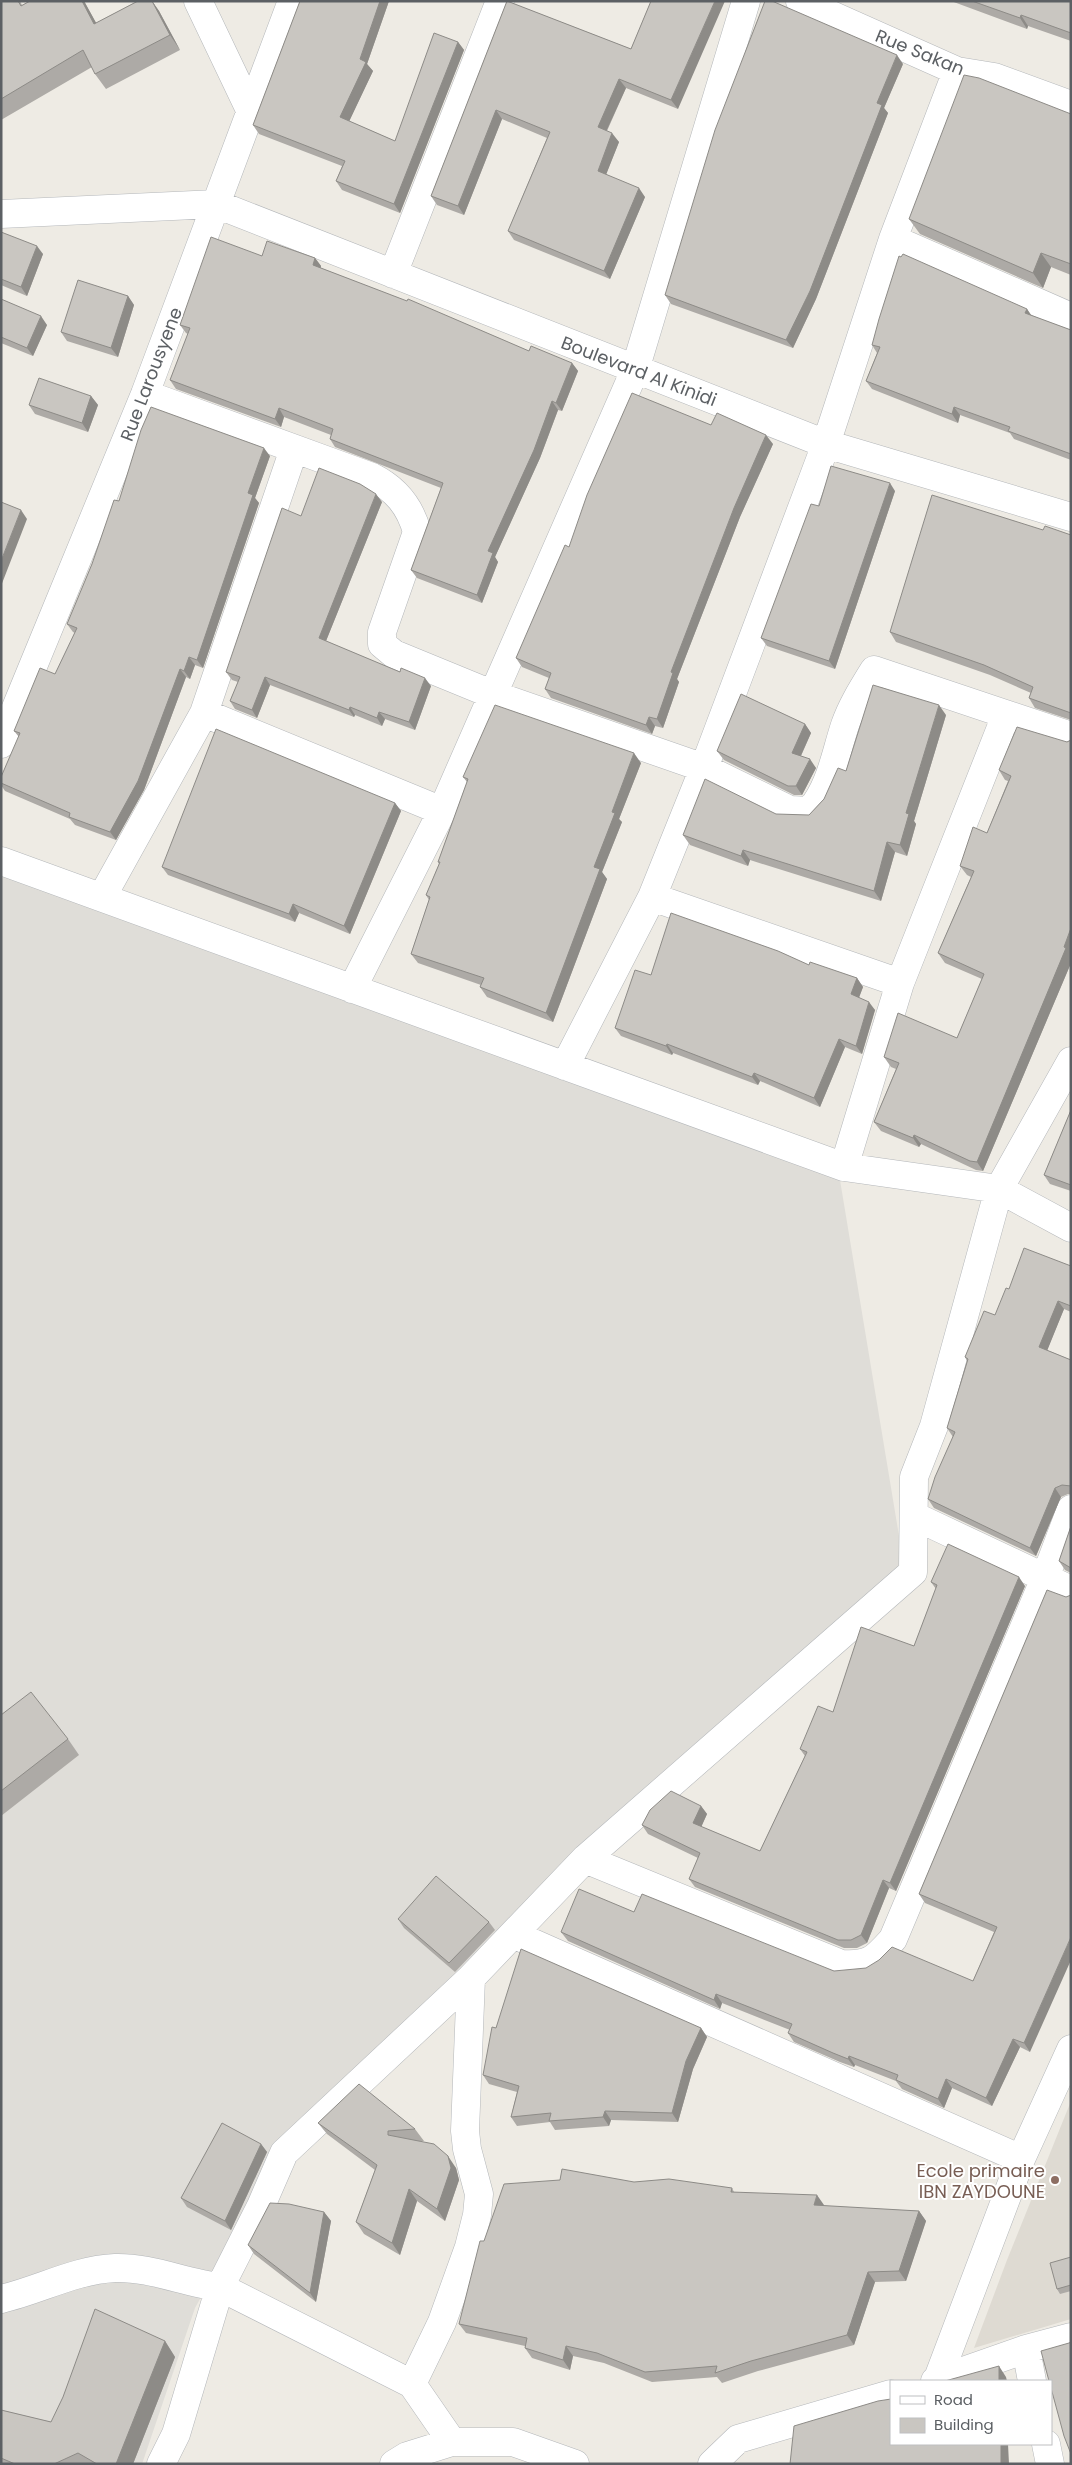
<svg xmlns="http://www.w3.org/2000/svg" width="1072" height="2465" viewBox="0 0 1072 2465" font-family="Poppins,sans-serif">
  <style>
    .industrial { fill: #dfddd8 }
    .education { fill: #dedad2 }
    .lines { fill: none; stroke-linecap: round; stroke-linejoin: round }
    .minor-casing { stroke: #b4b7ba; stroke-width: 29 }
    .minor { stroke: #fff; stroke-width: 28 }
    .wall { fill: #adaaa6 }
    .shaded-wall { fill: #8d8b87 }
    .building { fill: #c9c6c1; stroke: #8d8b87 }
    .education-dot { fill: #8d6e63; stroke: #fff; stroke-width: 2 }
    .labels { text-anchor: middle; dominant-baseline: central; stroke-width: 4; stroke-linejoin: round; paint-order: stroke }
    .street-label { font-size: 18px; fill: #5c6064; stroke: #fff }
    .education-label { font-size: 18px; fill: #785e54; stroke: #fff; text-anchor: end }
  </style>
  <rect width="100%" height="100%" fill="#eeebe4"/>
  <path class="industrial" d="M 1,865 L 839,1174 L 904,1566 L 272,2170 L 195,2308 L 142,2464 L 1,2464 Z"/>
  <path class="education" d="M 1071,2101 L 1071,2319 L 974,2348 L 1007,2260 Z"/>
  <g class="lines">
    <g class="minor-casing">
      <path id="minor" d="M 198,1 L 251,112
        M 800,1 L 957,71 L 994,77 L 1071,105
        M 1,214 L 216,204 L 826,444 L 1071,517
        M 893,239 L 1071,317
        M 393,274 L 500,1
        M 145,394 L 372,477 C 396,489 410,506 417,532 L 382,632 L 382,644 L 394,654 L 494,695 L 704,768 L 790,810 L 810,811 C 831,786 835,755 845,725 C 852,705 863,688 874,670 L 1071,736
        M 204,713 L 442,811
        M 1,744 L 145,394 L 292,1
        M 1,861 L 844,1167 L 999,1189 L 1071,1228
        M 102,897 L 204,713 L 294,449
        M 652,897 L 900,983
        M 352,989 L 442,811 L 635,370 L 746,1
        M 565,1066 L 652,897 L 704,768 L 826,444 L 893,239 L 957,71
        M 844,1167 L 900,983 L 1006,715
        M 914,1516 L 1071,1590
        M 585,1859 L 841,1964 C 870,1966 875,1959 893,1939 L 1045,1578 L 1071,1509
        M 515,1935 L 1021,2159
        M 1,2299 C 40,2290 74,2270 115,2268 C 151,2267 185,2283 220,2287 L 412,2384 L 452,2442
        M 1026,2349 L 1032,2381
        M 935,2381 L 1026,2349 L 1071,2337
        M 937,2381 L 1021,2159 L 1071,2049
        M 412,2384 L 442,2322 L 469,2247 L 477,2215 L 479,2194 L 467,2149 L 465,2131 L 471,1978
        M 1046,2444 L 1050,2464
        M 161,2464 L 176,2434 L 220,2287 L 261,2206 L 284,2153 L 471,1978 L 585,1859 L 913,1572 L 914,1477 L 934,1426 L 999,1189 L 1071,1061
        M 394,2464 L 407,2456 L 452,2442 L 513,2442 L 575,2464
        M 712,2464 L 738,2439 L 891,2394"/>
    </g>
    <use href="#minor" class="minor"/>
  </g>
  <path class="wall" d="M 1,1 L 20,1 L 22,5 L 30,1 L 84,1 L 96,23 L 138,1 L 152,1 L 159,11 L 180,50 L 106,89 L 95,74 L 92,67 L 1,120 Z
    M 300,1 L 389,1 L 367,64 L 373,71 L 349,121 L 395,141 L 458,42 L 464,50 L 400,213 L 342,190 L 336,181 L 342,166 L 259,134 L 253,125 Z
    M 507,1 L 631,49 L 651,1 L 678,109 L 626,88 L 607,131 L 619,142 L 606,174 L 645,197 L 610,279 L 514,240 L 508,231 L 547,138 L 502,119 L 464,215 L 437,205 L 431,196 Z
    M 951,1 L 1071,1 L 1071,41 L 1028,26 L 1027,29 Z
    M 903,64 L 884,108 L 888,113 L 816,299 L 793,348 L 671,304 L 665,295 Z
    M 1071,114 L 1071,275 L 1051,267 L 1043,288 L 920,234 L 909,219 Z
    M 1,232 L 43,254 L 27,296 L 1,285 Z
    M 262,256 L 315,258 L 321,266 L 321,268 L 529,351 L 572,363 L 578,371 L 562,411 L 558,410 L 540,458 L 495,557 L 498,562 L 482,603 L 417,578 L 411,570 L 441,488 L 335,447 L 330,439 L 331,435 L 284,417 L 281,427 L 176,389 L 170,380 L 188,334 L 186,333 L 180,325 Z
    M 128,296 L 134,305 L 118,357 L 67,341 L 61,332 Z
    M 1,299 L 47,325 L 33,356 L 1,343 Z
    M 1027,309 L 1032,316 L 1071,330 L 1071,460 L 1014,439 L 1010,433 L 960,415 L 958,423 L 872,389 L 866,381 L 877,353 L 872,345 Z
    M 91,396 L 98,405 L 88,432 L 35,414 L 29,405 Z
    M 711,425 L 773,444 L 740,517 L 677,679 L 679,682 L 663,728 L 655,726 L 652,734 L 551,698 L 545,689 L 549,678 L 522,667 L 516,658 L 569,547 Z
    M 270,456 L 255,498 L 259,503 L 203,668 L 195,665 L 190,679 L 186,677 L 144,790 L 116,840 L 75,825 L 70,819 L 5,791 L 1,785 L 1,777 L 19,737 L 14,731 L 55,674 L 75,633 L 73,632 L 67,624 L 119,501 Z
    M 895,491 L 835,669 L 767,646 L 761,638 L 819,506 Z
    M 382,502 L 326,641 L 431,686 L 415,730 L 385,719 L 382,726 L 355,715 L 354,717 L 270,685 L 257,718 L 235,709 L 230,701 L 238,682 L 232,680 L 226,672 L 301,516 Z
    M 1043,530 L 1071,535 L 1071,720 L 1035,708 L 1029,698 L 1031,693 L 990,675 L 896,642 L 890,632 Z
    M 946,715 L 914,821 L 916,824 L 907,856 L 895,852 L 881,901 L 750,860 L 748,866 L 690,845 L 683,835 L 809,815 L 824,799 L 846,771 Z
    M 805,724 L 811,733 L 801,756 L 816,768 L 802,795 L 794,795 L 724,760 L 717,751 Z
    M 1071,740 L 1071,963 L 983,1171 L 976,1170 L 921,1144 L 919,1147 L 881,1131 L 874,1122 L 896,1069 L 891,1067 L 884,1057 L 957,1038 L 982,979 L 945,963 L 938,953 L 971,877 L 967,875 L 960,866 L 987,833 L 1008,781 L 1005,780 L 999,770 Z
    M 641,763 L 619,819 L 622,822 L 602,872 L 607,879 L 553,1022 L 487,997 L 480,987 L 481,985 L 418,963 L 411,954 L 429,900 L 426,895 L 439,864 L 438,862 L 467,782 L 463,777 Z
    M 395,803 L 401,811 L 350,934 L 299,913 L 295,922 L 168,875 L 162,867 Z
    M 809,965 L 857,978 L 863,987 L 859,997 L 875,1010 L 862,1054 L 845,1047 L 820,1107 L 760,1081 L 758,1085 L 673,1053 L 672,1055 L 621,1036 L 615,1028 L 651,975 Z
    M 1071,1110 L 1071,1191 L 1050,1184 L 1044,1175 Z
    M 1071,1266 L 1071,1312 L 1064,1309 L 1047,1350 L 1071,1360 L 1071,1494 L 1068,1494 L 1061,1497 L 1036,1556 L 934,1508 L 928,1499 L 953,1437 L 947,1428 L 967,1361 L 965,1357 L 995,1315 L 1009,1289 Z
    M 1071,1526 L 1071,1573 L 1065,1570 L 1059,1561 Z
    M 931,1582 L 1025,1586 L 896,1891 L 889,1888 L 867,1943 L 857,1948 L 844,1948 L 695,1887 L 689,1879 L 698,1858 L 648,1834 L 642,1825 L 701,1806 L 707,1814 L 701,1827 L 760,1851 L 805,1756 L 800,1749 L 833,1712 L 914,1646 L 936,1589 Z
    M 1047,1590 L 1030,2052 L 1020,2047 L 992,2106 L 952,2088 L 944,2108 L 902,2089 L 896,2081 L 855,2065 L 854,2067 L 840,2062 L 794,2042 L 788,2033 L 790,2030 L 722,2003 L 720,2009 L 568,1941 L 561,1932 L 634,1912 L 834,1971 L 973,1981 L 994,1932 L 925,1903 L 919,1894 Z
    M 1,1715 L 68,1739 L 79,1755 L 1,1816 Z
    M 398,1919 L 489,1922 L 495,1930 L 455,1972 L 404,1928 Z
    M 496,2028 L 701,2028 L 707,2037 L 693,2069 L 678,2122 L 611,2120 L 609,2126 L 555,2130 L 550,2122 L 517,2126 L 511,2117 L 517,2092 L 489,2084 L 483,2075 Z
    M 318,2123 L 415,2129 L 424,2141 L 419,2141 L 456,2168 L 459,2180 L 445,2221 L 417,2201 L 400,2255 L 364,2234 L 356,2222 L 375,2170 L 327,2134 Z
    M 261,2144 L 267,2152 L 231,2230 L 187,2207 L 181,2198 Z
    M 634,2182 L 732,2188 L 734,2192 L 824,2206 L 919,2211 L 926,2221 L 906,2281 L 875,2282 L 854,2345 L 758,2371 L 722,2383 L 717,2377 L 652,2382 L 604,2363 L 573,2356 L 570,2370 L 532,2358 L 525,2348 L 525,2346 L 466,2333 L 459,2324 L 484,2241 Z
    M 324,2212 L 331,2221 L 316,2302 L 254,2254 L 248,2245 Z
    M 1071,2257 L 1071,2291 L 1060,2294 L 1057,2289 Z
    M 165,2341 L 175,2357 L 133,2464 L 1,2464 L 1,2410 L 51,2422 Z"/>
  <path class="shaded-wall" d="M 82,1 L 84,1 L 105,39 L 94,24 Z
    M 152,1 L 159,11 L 180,50 L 170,35 Z
    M 380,1 L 389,1 L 367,64 L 373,71 L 347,126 L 340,117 Z
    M 715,1 L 725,1 L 678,109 L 671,100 Z
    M 1021,15 L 1028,26 L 1027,29 L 1020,18 Z
    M 458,42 L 464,50 L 400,213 L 394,204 Z
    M 897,55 L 903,64 L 884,108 L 888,113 L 816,299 L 793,348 L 786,340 L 877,103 Z
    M 619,79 L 626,88 L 604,136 L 598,127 Z
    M 496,110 L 502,119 L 464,215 L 458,206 Z
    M 612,133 L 619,142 L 604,180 L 598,171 Z
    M 639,188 L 645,197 L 610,279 L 604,271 Z
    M 37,246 L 43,254 L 27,296 L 21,287 Z
    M 1041,253 L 1051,267 L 1043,288 L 1033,273 Z
    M 315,258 L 321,266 L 319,274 L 313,265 Z
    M 128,296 L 134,305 L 118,357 L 111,348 Z
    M 1027,309 L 1032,317 L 1025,313 Z
    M 41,316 L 47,325 L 33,356 L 27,348 Z
    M 572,363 L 578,371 L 562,411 L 556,403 Z
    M 91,396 L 98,405 L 88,432 L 82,423 Z
    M 552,401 L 558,410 L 540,458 L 495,557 L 498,562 L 482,603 L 477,595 L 488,551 Z
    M 954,407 L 960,415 L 958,423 L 952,414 Z
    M 279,408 L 284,417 L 281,427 L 275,419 Z
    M 766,435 L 773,444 L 740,517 L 677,679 L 679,682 L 663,728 L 657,719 L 671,672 L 734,508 Z
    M 264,448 L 270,456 L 255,498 L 259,503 L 203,668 L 197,660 L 248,493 Z
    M 890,483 L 895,491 L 835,669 L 829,661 Z
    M 376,494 L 382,502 L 324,646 L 319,638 Z
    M 21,510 L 27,519 L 1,586 L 1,561 Z
    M 189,657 L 195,665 L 190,679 L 184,671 Z
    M 180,669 L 186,677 L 144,790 L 116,840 L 110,832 Z
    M 265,677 L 270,685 L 257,718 L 252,710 Z
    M 425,678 L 431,686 L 415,730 L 409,722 Z
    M 939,705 L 946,715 L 914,821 L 916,824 L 907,856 L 900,845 L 906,813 Z
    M 350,707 L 355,715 L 354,717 L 349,710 Z
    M 379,712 L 385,719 L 382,726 L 377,718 Z
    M 649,717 L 655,726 L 652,734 L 646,725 Z
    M 805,724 L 811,733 L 798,762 L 792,753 Z
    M 634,753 L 641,763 L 619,819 L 622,822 L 602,872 L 607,879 L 553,1022 L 546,1013 L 612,812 Z
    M 810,759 L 816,768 L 802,795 L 796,786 Z
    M 395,803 L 401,811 L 350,934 L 344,926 Z
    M 887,842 L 895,852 L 881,901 L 874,891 Z
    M 743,850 L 750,860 L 748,866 L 741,856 Z
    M 293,904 L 299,913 L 295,922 L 289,914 Z
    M 1071,928 L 1071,963 L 983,1171 L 977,1162 L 1064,947 Z
    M 857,978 L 863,987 L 857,1003 L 851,994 Z
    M 869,1002 L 875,1010 L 862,1054 L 856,1046 Z
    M 839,1039 L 845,1047 L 820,1107 L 814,1098 Z
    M 667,1044 L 673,1053 L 672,1055 L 666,1046 Z
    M 754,1073 L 760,1081 L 758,1085 L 752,1077 Z
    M 914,1135 L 921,1144 L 919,1147 L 913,1138 Z
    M 1058,1301 L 1064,1309 L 1045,1356 L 1039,1347 Z
    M 1055,1488 L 1061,1497 L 1036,1556 L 1030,1548 Z
    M 1019,1577 L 1025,1586 L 896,1891 L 890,1883 Z
    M 701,1806 L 707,1814 L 699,1832 L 693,1823 Z
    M 883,1880 L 889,1888 L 867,1943 L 861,1935 Z
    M 1071,1937 L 1071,1960 L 1030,2052 L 1024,2043 Z
    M 716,1994 L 722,2003 L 720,2009 L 714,2000 Z
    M 701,2028 L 707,2037 L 693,2069 L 678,2122 L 672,2113 L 686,2061 Z
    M 1013,2039 L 1020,2047 L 992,2106 L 986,2098 Z
    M 849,2056 L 855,2065 L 854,2067 L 848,2059 Z
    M 946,2079 L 952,2088 L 944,2108 L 938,2099 Z
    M 605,2111 L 611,2120 L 609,2126 L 603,2117 Z
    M 261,2144 L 267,2152 L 231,2230 L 225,2221 Z
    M 448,2156 L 456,2168 L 459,2180 L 445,2221 L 437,2209 Z
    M 409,2189 L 417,2201 L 400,2255 L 392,2243 Z
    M 817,2195 L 824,2205 L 821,2215 L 814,2205 Z
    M 919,2211 L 926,2221 L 906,2281 L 899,2271 Z
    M 324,2212 L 331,2221 L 316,2302 L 310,2293 Z
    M 868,2272 L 875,2282 L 854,2345 L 847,2335 Z
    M 165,2341 L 175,2357 L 133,2464 L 116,2464 Z
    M 566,2346 L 573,2356 L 570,2370 L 563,2360 Z
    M 999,2366 L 1006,2377 L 1007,2381 L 999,2381 Z
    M 1001,2444 L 1008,2444 L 1009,2464 L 1001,2464 Z"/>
  <path class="building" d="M 1,1 L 18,1 L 21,6 L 30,1 L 82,1 L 94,24 L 138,1 L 152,1 L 170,35 L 95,74 L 83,50 L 1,99 Z
    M 300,1 L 380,1 L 360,59 L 366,62 L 340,117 L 395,141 L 434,33 L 458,42 L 394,204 L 336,181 L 345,161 L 253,125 Z
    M 507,1 L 631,49 L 651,1 L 715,1 L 671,100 L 619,79 L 598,127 L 612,133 L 598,171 L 639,188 L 604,271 L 508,231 L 550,132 L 496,110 L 458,206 L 431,196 Z
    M 765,1 L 772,1 L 897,55 L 877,103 L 882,105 L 810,291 L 786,340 L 665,295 L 715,130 Z
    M 972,1 L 1071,1 L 1071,33 L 1021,15 L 1020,18 Z
    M 964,75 L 979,78 L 1071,114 L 1071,264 L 1041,253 L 1033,273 L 909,219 Z
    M 1,232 L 37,246 L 21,287 L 1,279 Z
    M 211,237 L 262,256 L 267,241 L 315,258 L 313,265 L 407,301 L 408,299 L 529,351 L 531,346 L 572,363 L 556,403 L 552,401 L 534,450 L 488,551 L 493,553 L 477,595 L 411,570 L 443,483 L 330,439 L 333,429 L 279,408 L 275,419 L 170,380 L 190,328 L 180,325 Z
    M 903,254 L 1027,309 L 1025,313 L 1071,330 L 1071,454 L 1008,431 L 1010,427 L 954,407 L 952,414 L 866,381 L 880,347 L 872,345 L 879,319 L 899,256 L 901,257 Z
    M 78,280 L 128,296 L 111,348 L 61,332 Z
    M 1,299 L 41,316 L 27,348 L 1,337 Z
    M 39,378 L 91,396 L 82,423 L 29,405 Z
    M 632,393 L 711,425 L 717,413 L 766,435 L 734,508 L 671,672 L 673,673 L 657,719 L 649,717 L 646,725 L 545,689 L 551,673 L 516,658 L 565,545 L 569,547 L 587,495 Z
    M 151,407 L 264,448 L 248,493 L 253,495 L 197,660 L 189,657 L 184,671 L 180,669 L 138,781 L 110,832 L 69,817 L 70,813 L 1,783 L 1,777 L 20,733 L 14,731 L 40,668 L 55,674 L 77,628 L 67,624 L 92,564 L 114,500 L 119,501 L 141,430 Z
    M 831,466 L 890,483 L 829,661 L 761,638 L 811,504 L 819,506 Z
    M 319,468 L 360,484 L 376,494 L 319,638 L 400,672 L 401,668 L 425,678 L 409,722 L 379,712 L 377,718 L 350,707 L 349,710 L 265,677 L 252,710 L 230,701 L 240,677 L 226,672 L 282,508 L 301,516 Z
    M 932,495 L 1043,530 L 1045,526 L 1071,535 L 1071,713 L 1029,698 L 1033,687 L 984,665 L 890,632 Z
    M 1,502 L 21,510 L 1,561 Z
    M 873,685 L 939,705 L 906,813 L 909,814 L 900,845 L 887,842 L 874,891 L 743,850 L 741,856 L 683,835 L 705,779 L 776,814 L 809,815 L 824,799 L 838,768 L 846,771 Z
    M 741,694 L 805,724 L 792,753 L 810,759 L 796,786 L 788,786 L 717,751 Z
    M 495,705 L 634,753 L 612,812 L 615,813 L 594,867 L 600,869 L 546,1013 L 480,987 L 484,978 L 411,954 L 430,897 L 426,895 L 440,862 L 438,862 L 468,779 L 463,777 Z
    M 1017,727 L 1067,742 L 1071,740 L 1071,928 L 1064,947 L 1066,948 L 977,1162 L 970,1161 L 914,1135 L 913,1138 L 874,1122 L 899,1063 L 884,1057 L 898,1013 L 957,1038 L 984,974 L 938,953 L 974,871 L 960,866 L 973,827 L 987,833 L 1011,776 L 999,770 Z
    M 216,729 L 395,803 L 344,926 L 293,904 L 289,914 L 162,867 Z
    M 671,913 L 778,951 L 809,965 L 810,962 L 857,978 L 851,994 L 869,1002 L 856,1046 L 839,1039 L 814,1098 L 754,1073 L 752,1077 L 667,1044 L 666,1046 L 615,1028 L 635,970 L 651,975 Z
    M 1071,1110 L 1071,1185 L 1044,1175 Z
    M 1024,1248 L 1071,1266 L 1071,1306 L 1058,1301 L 1039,1347 L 1071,1360 L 1071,1486 L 1062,1485 L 1055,1488 L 1030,1548 L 928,1499 L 935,1477 L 955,1432 L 947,1428 L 968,1359 L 965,1357 L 984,1311 L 995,1315 L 1006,1288 L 1009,1289 Z
    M 1071,1526 L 1071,1568 L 1059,1561 Z
    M 948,1544 L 1019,1577 L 890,1883 L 883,1880 L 861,1935 L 851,1940 L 838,1940 L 689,1879 L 700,1853 L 642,1825 L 650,1810 L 671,1791 L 701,1806 L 693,1823 L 760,1851 L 807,1752 L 800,1749 L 818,1706 L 833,1712 L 861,1627 L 914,1646 L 937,1585 L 931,1582 Z
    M 1047,1590 L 1066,1597 L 1071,1595 L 1071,1937 L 1024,2043 L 1013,2039 L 986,2098 L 946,2079 L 938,2099 L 896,2080 L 898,2075 L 849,2056 L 848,2059 L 833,2053 L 788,2033 L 792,2024 L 716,1994 L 714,2000 L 561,1932 L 579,1889 L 634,1912 L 642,1894 L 834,1971 L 866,1968 L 879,1960 L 892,1947 L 973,1981 L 997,1927 L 919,1894 Z
    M 31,1692 L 68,1739 L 1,1791 L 1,1715 Z
    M 436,1876 L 489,1922 L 449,1963 L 398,1919 Z
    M 521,1949 L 701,2028 L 686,2061 L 672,2113 L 605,2111 L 603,2117 L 549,2121 L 551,2113 L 511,2117 L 519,2086 L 483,2075 L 492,2027 L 496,2028 Z
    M 359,2084 L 415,2129 L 388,2131 L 388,2135 L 434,2144 L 448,2156 L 451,2168 L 437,2209 L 409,2189 L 392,2243 L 356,2222 L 377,2165 L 318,2123 Z
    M 222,2123 L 261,2144 L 225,2221 L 181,2198 Z
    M 562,2169 L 634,2182 L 669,2179 L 732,2188 L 731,2192 L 817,2195 L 814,2205 L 919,2211 L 899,2271 L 868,2272 L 847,2335 L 751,2361 L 715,2373 L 717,2366 L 645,2372 L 597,2353 L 566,2346 L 563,2360 L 525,2348 L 527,2338 L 459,2324 L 480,2241 L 484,2241 L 504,2184 L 560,2180 Z
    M 270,2203 L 289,2204 L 324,2212 L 310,2293 L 248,2245 Z
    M 1071,2257 L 1071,2285 L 1057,2289 L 1050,2263 Z
    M 95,2309 L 165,2341 L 116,2464 L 97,2464 L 78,2453 L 54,2464 L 15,2464 L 1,2458 L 1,2410 L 51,2422 L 63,2397 Z
    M 1071,2342 L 1071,2454 L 1064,2436 L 1051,2388 L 1051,2381 L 1049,2381 L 1041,2351 L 1069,2343 Z
    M 999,2366 L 999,2381 L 945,2381 Z
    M 891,2399 L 891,2444 L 1001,2444 L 1001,2464 L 790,2464 L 794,2426 L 878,2401 Z"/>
  <circle class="education-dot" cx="1055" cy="2180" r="5"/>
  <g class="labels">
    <g class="street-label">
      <text transform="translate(920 52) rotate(22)">Rue Sakan</text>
      <text transform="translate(639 371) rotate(21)">Boulevard Al Kinidi</text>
      <text transform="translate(151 374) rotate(-69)">Rue Larousyene</text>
    </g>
    <g class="education-label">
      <text x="1045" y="2170">Ecole primaire<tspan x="1045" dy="21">IBN ZAYDOUNE</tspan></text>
    </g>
  </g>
  <rect width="1072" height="2465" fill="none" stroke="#5c6064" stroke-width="5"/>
  <rect x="890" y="2380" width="162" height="65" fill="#ffffff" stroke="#bebfc1"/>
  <rect x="900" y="2396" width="25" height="8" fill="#ffffff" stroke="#bebfc1"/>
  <text x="934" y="2405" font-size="15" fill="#5c6064">Road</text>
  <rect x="900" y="2418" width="25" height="15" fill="#c9c6c1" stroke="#bebfc1"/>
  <text x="934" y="2430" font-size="15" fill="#5c6064">Building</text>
</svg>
